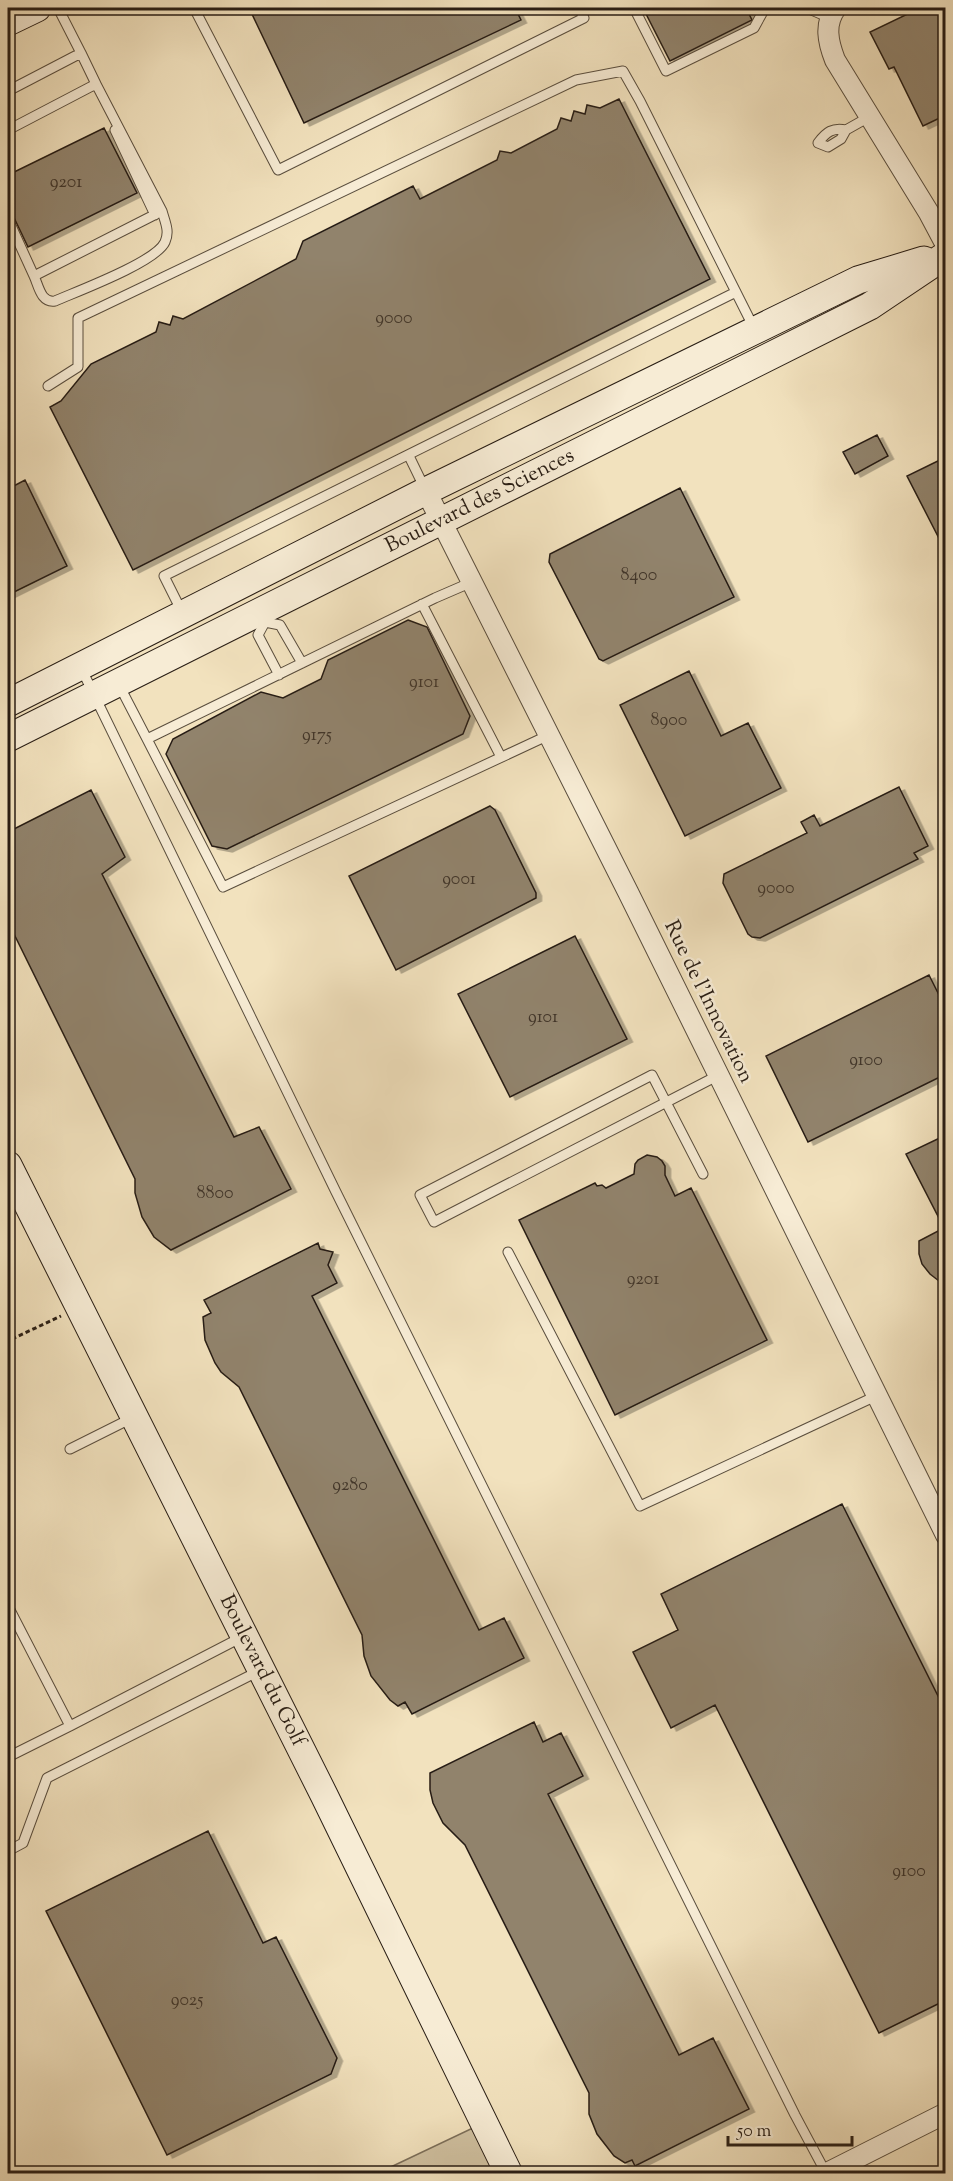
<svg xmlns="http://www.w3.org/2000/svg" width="953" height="2181" viewBox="0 0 953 2181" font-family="'Sorts Mill Goudy',serif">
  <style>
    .green { fill: #d0c1a1; stroke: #7c6f5a; stroke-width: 1.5 }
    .building { fill: #91836c; stroke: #281d14; stroke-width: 1.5; filter: url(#shadow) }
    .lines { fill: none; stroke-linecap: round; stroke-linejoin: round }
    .lane-casing { stroke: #5a4e3e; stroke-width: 11 }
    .street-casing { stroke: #5a4e3e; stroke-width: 22 }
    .secondary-casing { stroke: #281d14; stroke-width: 29 }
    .path { stroke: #281d14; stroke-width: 3; stroke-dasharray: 4.5 3; stroke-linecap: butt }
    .lane { stroke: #f7ecd5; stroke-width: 9 }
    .street { stroke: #f7ecd5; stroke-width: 20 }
    .secondary { stroke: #f7ecd5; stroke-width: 27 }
    .labels { text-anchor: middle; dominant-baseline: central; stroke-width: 5; stroke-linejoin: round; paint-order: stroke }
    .number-label { font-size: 18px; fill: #42362a }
    .street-label { font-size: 21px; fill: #281d14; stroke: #f7ecd5 }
  </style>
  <defs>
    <filter id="shadow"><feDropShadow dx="5.5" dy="3" stdDeviation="0" flood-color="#0004"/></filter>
  </defs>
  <rect width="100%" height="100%" fill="#f2e2be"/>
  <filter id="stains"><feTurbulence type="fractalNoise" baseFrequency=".00333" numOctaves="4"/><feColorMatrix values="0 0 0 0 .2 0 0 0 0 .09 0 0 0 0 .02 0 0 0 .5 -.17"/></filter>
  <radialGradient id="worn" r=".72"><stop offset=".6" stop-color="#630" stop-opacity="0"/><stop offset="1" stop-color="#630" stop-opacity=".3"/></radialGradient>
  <path class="green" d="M 477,2126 L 502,2174 L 376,2174 Z"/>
  <path class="building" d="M 256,8 L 515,8 L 521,20 L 304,123 L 250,10 Z
    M 643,8 L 746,8 L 752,20 L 670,61 Z
    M 920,8 L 946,8 L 946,115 L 923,126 L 894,67 L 889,69 L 870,32 Z
    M 619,99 L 710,279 L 133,570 L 50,407 L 61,401 L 91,364 L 156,332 L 159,322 L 170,325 L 173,316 L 183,319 L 296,259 L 303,241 L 413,186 L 420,199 L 497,160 L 500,151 L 511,153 L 557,129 L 561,118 L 571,121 L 574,111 L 585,114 L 587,105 L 600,108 Z
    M 104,128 L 137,193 L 28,247 L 8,205 L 8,175 Z
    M 877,435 L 888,456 L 855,474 L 843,452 Z
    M 946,457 L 946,552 L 907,476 Z
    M 25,480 L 67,566 L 8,595 L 8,489 Z
    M 680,488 L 734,597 L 603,661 L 599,659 L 549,562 L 550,554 Z
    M 408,620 L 427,627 L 470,716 L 463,734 L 227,849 L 212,846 L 166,754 L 173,739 L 261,692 L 283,698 L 321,679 L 328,660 Z
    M 689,671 L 721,736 L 748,723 L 781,788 L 685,836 L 620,705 Z
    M 899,787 L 928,846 L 914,853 L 918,859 L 760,938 L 752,937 L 748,934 L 723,883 L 724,874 L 807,833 L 801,822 L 814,815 L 820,826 Z
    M 91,790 L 125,857 L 102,874 L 234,1137 L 259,1127 L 291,1189 L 171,1250 L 154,1237 L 142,1217 L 135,1193 L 135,1179 L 11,928 L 8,926 L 8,832 Z
    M 490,806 L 495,810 L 536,893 L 536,898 L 396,970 L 349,876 Z
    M 575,936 L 627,1039 L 510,1097 L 458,994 Z
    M 929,975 L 946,1009 L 946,1074 L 808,1142 L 766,1056 Z
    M 946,1135 L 946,1278 L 939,1281 L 930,1274 L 922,1264 L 919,1254 L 919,1241 L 944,1228 L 906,1154 Z
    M 647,1155 L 657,1157 L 662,1161 L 665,1166 L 665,1175 L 675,1196 L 691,1188 L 767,1340 L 615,1415 L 519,1220 L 595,1183 L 597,1186 L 602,1185 L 606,1188 L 634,1174 L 635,1164 L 638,1160 Z
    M 318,1243 L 320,1249 L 333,1252 L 328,1265 L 337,1283 L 312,1296 L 479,1630 L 504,1618 L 524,1658 L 412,1714 L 405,1702 L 398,1706 L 390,1700 L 371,1676 L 364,1656 L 362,1635 L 239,1387 L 221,1372 L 215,1363 L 205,1340 L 203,1317 L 211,1313 L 204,1300 Z
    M 842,1504 L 946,1712 L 946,2000 L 879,2033 L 715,1705 L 671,1728 L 633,1652 L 678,1630 L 661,1594 Z
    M 534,1722 L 543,1742 L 561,1733 L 583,1776 L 548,1794 L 679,2055 L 713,2038 L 749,2109 L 635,2166 L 632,2160 L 625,2163 L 614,2156 L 597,2134 L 589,2114 L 589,2093 L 465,1845 L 443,1823 L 433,1803 L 430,1790 L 430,1773 Z
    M 208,1831 L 263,1943 L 276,1937 L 337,2058 L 331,2074 L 167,2155 L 46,1911 Z"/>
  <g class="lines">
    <g class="lane-casing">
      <path id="lane" d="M 194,8 L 278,170 L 584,18 L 579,8
        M 634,8 L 666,71 L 754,28 L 765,8
        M 807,8 L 830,18
        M 8,91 L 81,53 L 58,8
        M 8,130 L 96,84 L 81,53
        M 115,130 L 155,215
        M 846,130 C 833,127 826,132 818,143 L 828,147 L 841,139 L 846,130 L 869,117
        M 8,219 L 34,276 L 162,211 L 96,84
        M 34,276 C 39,287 41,303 55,301 C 78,291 156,262 165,242 C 170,231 165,222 162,211
        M 48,386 L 78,367 L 78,318 L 576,80 L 623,71 L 640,101 L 754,328
        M 409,456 L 425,489
        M 422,604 L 501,757
        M 182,612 L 164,576 L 736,292
        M 265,622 L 258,635 L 279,675
        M 265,622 L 280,625 L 302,663
        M 81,668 L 336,1192 L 795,2115 L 826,2173
        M 119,685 L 147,739 L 435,598 L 472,582
        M 147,739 L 223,887 L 549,735
        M 703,1174 L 652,1075 L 420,1195 L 434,1222 L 717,1076
        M 508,1252 L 640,1506 L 876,1396
        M 70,1449 L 132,1418
        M 8,1606 L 70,1726 L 242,1637
        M 8,1757 L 70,1726
        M 8,1851 L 23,1843 L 47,1778 L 259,1671"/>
    </g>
    <g class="street-casing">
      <path id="street" d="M 836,8 C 824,24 828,42 835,60 L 929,213 L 946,245
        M 426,491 L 628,892 L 946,1535
        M 825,2174 L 946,2113"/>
    </g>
    <g class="secondary-casing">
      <g id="secondary">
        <path d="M 8,22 L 37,8"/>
        <path d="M 8,703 L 426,491 L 858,280 L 924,260"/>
        <path id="s1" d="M 8,738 L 870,306 L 946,255"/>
        <path id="s2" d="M 8,1165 L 324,1795 L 509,2174"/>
      </g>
    </g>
    <path class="path" d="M 12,1339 L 61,1316"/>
    <use href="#lane" class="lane"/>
    <use href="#street" class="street"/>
    <use href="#secondary" class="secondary"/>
  </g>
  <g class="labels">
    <g class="number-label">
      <text x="66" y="183">9201</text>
      <text x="394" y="319">9000</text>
      <text x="639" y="576">8400</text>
      <text x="424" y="683">9101</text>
      <text x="669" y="721">8900</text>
      <text x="317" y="736">9175</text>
      <text x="459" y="880">9001</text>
      <text x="776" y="889">9000</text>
      <text x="543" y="1018">9101</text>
      <text x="866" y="1061">9100</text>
      <text x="215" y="1194">8800</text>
      <text x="643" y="1280">9201</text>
      <text x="350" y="1486">9280</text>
      <text x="909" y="1872">9100</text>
      <text x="187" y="2001">9025</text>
    </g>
    <g class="street-label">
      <text stroke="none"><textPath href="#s1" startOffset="528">Boulevard des Sciences</textPath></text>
      <text transform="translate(708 1002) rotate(64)">Rue de l'Innovation</text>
      <text stroke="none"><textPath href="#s2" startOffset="566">Boulevard du Golf</textPath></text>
    </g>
  </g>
  <rect width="953" height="2181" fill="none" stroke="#f2e2be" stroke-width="30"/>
  <rect x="9" y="9" width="935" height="2163" fill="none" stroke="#281d14" stroke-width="3"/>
  <rect x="15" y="15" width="923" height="2151" fill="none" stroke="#281d14" stroke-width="1.5"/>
  <path d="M728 2136v9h124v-9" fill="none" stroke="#281d14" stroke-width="3"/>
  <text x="737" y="2136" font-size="18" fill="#281d14" stroke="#f7ecd5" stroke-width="4.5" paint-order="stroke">50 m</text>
  <rect width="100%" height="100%" filter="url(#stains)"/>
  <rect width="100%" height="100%" fill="url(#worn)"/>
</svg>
